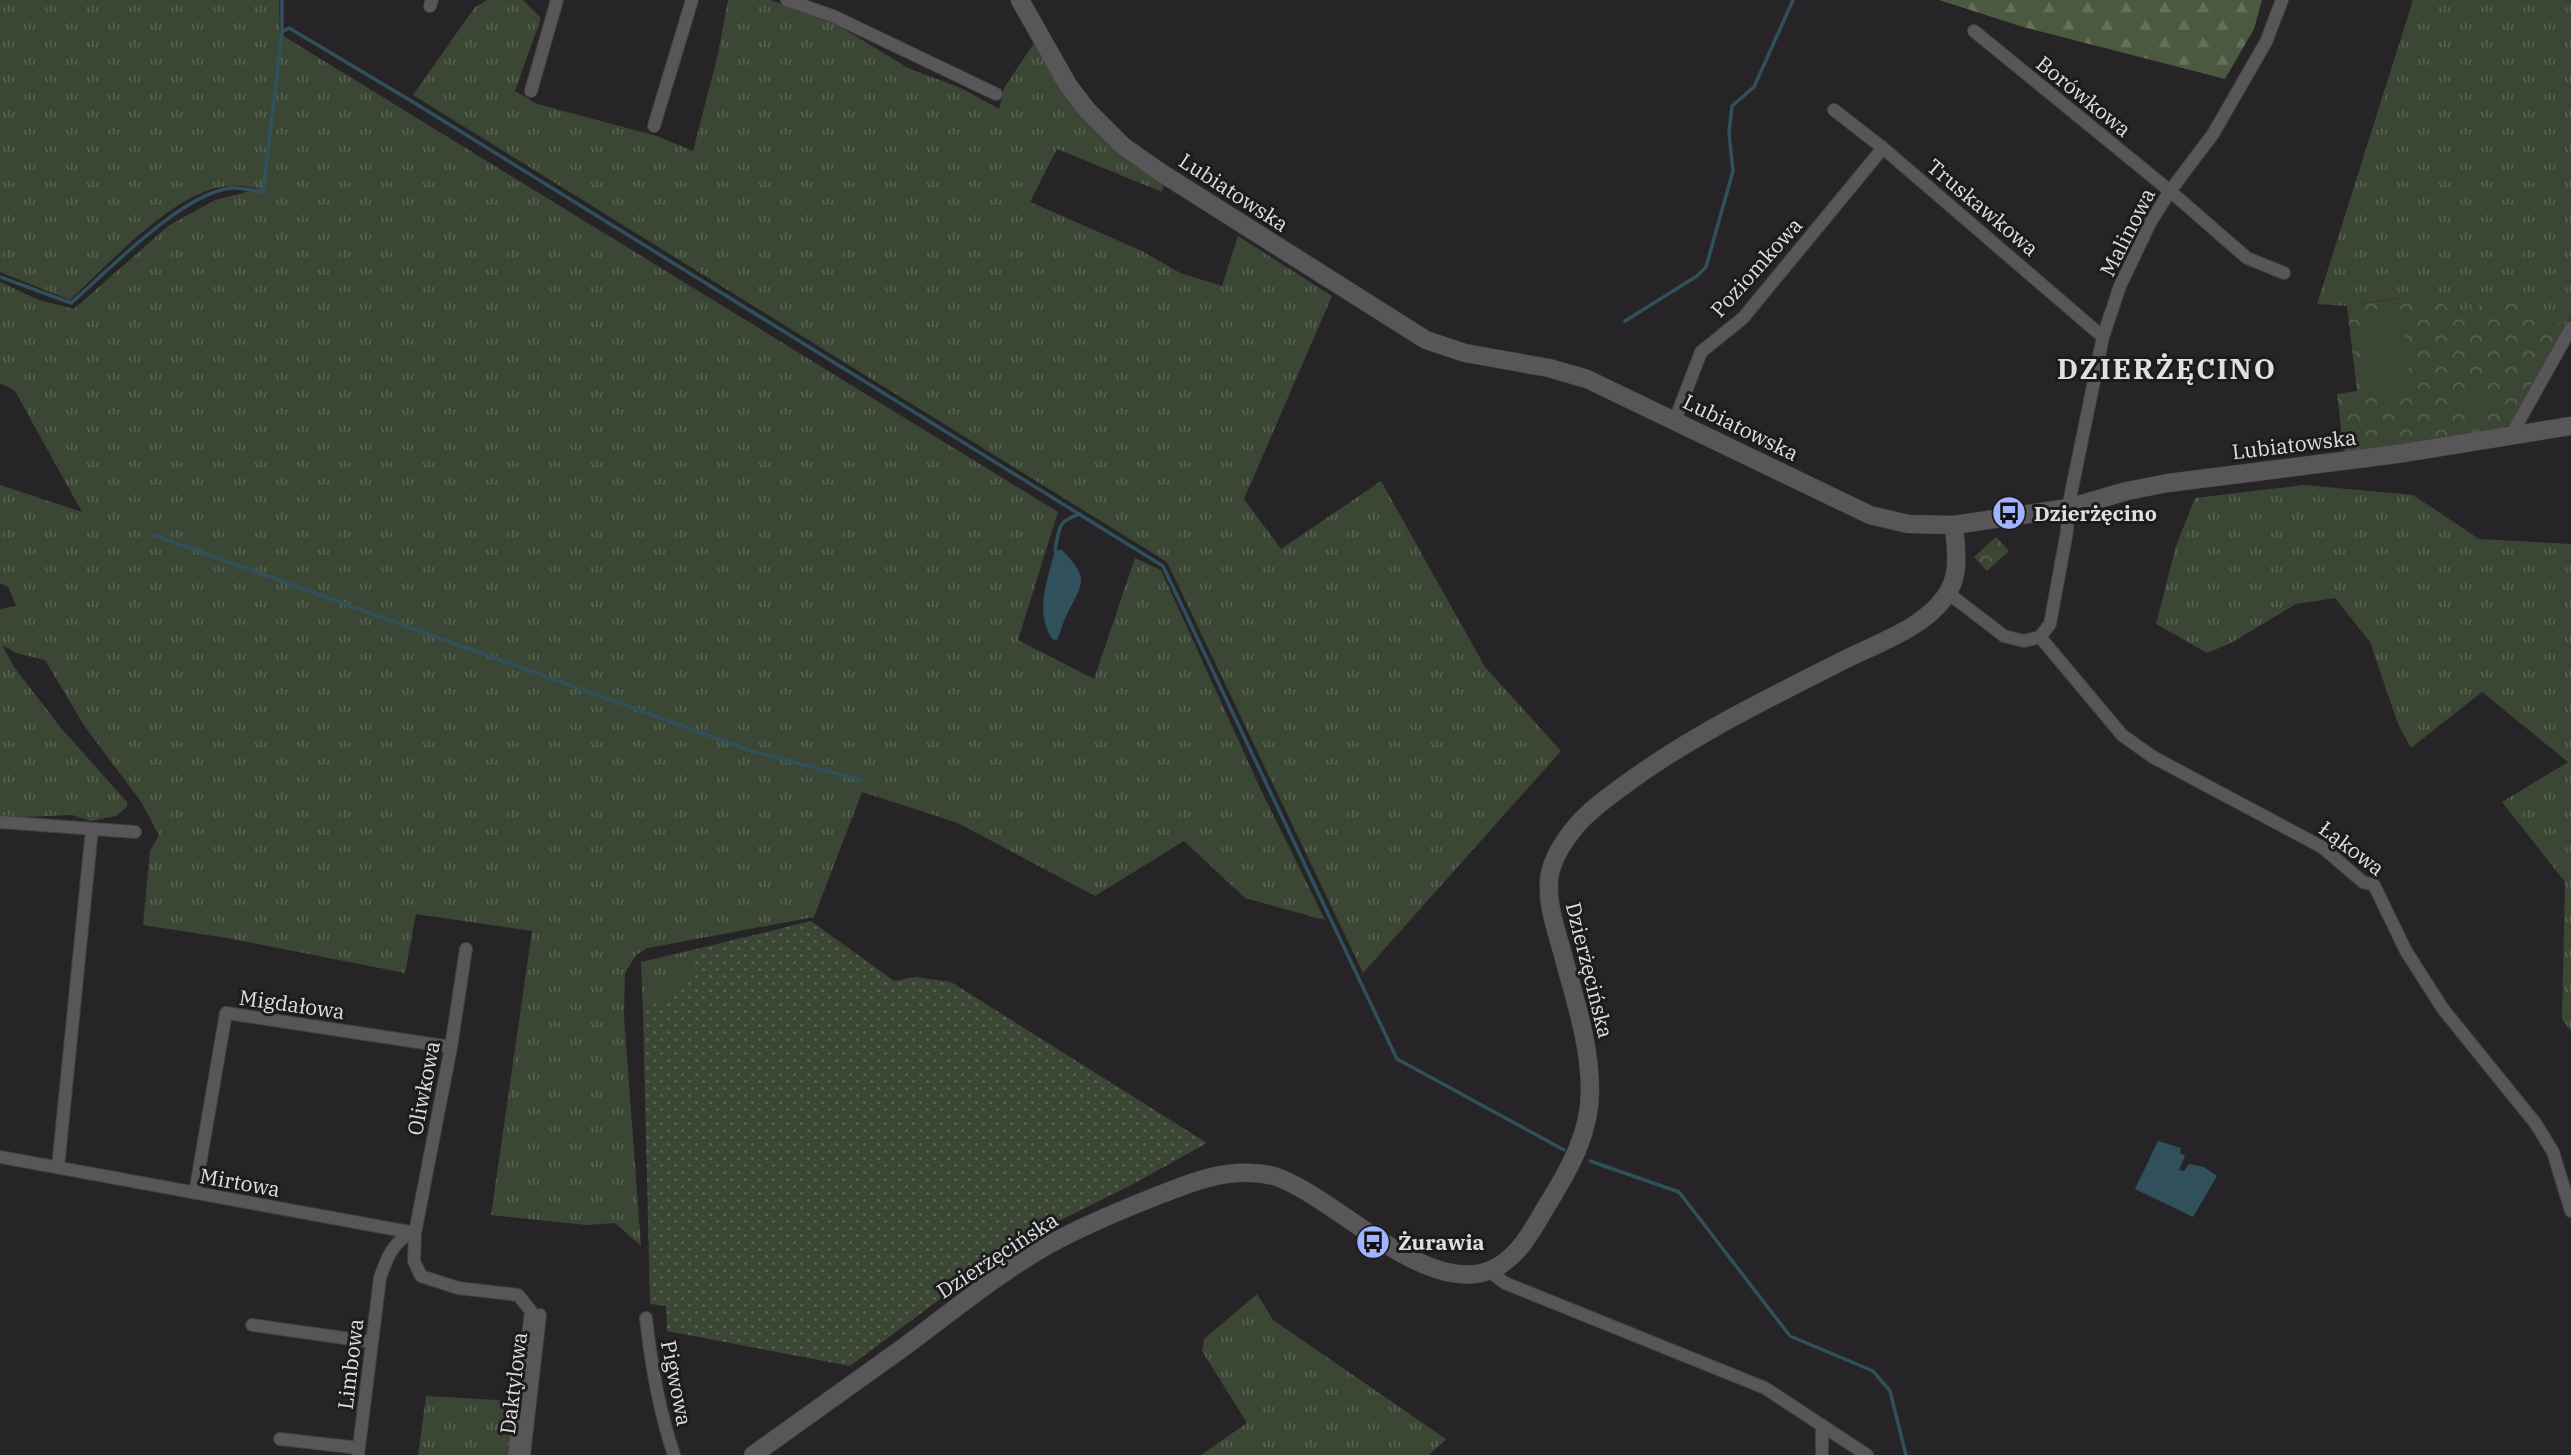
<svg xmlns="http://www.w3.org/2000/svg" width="2571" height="1455" viewBox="0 0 2571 1455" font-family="'IBM Plex Serif',serif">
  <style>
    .grass { fill: url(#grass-tufts) }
    .forest { fill: url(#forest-firs) }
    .park { fill: url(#park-crowns) }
    .garden { fill: url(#garden-dots) }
    .pitch { fill: #3b4734 }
    .water { fill: #30505c }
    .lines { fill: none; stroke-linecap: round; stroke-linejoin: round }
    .stream { stroke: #30505c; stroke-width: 3.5 }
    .street-casing { stroke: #424042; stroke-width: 14 }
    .secondary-casing { stroke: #424042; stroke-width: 19 }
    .street { stroke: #585659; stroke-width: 12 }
    .secondary { stroke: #585659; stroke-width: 18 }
    .labels { text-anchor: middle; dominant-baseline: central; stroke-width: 6; stroke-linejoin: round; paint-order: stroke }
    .street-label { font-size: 21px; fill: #e1dfe1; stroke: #1d1b1d }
    .poi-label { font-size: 21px; font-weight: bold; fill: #e1dfe1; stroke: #1d1b1d; text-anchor: start }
    .district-label { font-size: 28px; font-weight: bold; letter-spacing: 2px; fill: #e1dfe1; stroke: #1d1b1d }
  </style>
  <defs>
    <pattern id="grass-tufts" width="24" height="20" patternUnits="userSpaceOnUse" patternTransform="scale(1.75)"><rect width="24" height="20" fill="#3b4734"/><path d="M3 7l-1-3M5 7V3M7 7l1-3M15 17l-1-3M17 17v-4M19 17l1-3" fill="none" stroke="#576151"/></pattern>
    <pattern id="forest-firs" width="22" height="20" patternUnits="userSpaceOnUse" patternTransform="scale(1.75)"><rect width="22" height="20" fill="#4a5940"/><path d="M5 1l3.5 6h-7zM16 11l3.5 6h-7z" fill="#64705b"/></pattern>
    <pattern id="park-crowns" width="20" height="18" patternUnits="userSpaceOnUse" patternTransform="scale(1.75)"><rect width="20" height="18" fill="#3b4734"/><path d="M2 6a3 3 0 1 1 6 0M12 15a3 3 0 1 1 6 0" fill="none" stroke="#576151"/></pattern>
    <pattern id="garden-dots" width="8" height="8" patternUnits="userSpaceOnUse" patternTransform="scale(1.75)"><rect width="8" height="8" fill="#3b4734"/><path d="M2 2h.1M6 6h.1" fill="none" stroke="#576151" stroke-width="1.8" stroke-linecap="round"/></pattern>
  </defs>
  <rect width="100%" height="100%" fill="#272427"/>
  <path class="grass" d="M 0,0 L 279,0 L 280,34 L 1058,512 L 1018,640 L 1094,679 L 1135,558 L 1161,570 L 1261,790 L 1325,920 L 1245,898 L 1184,841 L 1095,896 L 958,823 L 862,792 L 814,917 L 648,948 L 636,955 L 625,973 L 624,1016 L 641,1246 L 615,1223 L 586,1225 L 491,1215 L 532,931 L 416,914 L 405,973 L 227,938 L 143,925 L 150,851 L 159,835 L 140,800 L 85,727 L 45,660 L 16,653 L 2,645 L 14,667 L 61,728 L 127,802 L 127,807 L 116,816 L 91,821 L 72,815 L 0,818 L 0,609 L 16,606 L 8,587 L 0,583 L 0,485 L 82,512 L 15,391 L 0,383 L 0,282 L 39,300 L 74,309 L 168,226 L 215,200 L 258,189 C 250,187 240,185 231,186 C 177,187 108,265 70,300 L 0,272 Z
    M 487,0 L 523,0 L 541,18 L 515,91 L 537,104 L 657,136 L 693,151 L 718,54 L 728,0 L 770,0 L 826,18 L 908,68 L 961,88 L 999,109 L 1004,88 L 1034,43 L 1060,89 L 1102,137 L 1164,183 L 1162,192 L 1057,149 L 1030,202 L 1142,251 L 1180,273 L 1222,286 L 1238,236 L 1332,296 L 1244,499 L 1281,549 L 1381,481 L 1485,667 L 1561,751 L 1363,973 L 1167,562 L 413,95 L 475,7 Z
    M 2413,0 L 2571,0 L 2571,317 L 2566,328 L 2506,296 L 2457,313 L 2450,311 L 2444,305 L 2397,298 L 2347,306 L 2317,304 Z
    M 2304,485 L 2413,495 L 2479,539 L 2571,544 L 2571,1031 L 2562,1019 L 2565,882 L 2502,802 L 2568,762 L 2482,692 L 2411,748 L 2398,724 L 2370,642 L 2335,598 L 2296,604 L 2231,643 L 2207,653 L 2156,624 L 2176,546 L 2195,498 Z
    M 688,951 L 698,970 L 643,1013 L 641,962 Z
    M 1257,1294 L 1273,1320 L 1446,1439 L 1429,1455 L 1201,1455 L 1247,1423 L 1202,1351 L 1204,1339 Z
    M 426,1396 L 514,1401 L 507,1455 L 418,1455 Z"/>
  <path class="forest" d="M 1939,0 L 2262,0 L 2254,29 L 2225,79 L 2023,27 Z"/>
  <path class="park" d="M 2426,294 C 2443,298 2442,308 2457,313 L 2506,296 L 2519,296 L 2566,329 L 2510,424 L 2494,434 L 2344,454 L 2337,394 L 2357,391 L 2347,306 Z
    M 1996,537 L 2009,551 L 1987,571 L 1974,557 Z"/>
  <path class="garden" d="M 811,921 L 894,981 L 915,977 L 951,982 L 1207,1143 L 1135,1183 L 1017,1242 L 850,1366 L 667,1331 L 666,1306 L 650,1304 L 643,1013 L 697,970 L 688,951 Z"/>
  <path class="pitch" d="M 2402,310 L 2411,392 L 2369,397 L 2359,315 Z
    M 2487,387 L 2489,403 L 2457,407 L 2455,392 Z"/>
  <path class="water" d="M 1055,550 L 1062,550 C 1089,578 1084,582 1067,614 C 1063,622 1061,632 1057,640 L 1052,639 C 1034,610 1048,580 1055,550 Z
    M 2158,1141 L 2181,1148 L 2180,1153 L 2185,1156 L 2179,1170 L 2184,1171 L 2189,1164 L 2204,1167 L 2217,1176 L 2193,1217 L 2135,1189 Z"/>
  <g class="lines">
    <path class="stream" d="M 282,32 L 289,28 L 413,102 L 1163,566 L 1397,1059 L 1564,1150
      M 0,277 L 71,303 C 109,270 181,194 231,188 C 241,187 253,191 263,192 L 282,32 L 282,0
      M 1625,321 L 1697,276 L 1706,267 L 1733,171 L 1729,133 L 1732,106 L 1754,87 L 1793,0
      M 154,535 L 752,751 L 861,780
      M 1055,550 C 1060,528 1056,522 1080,514
      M 1590,1161 L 1679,1192 L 1790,1336 L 1873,1371 L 1890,1391 L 1906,1455"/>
    <g class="street-casing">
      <path id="street" d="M 787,0 L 833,16 L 996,94
        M 430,6 L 432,0
        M 1974,31 L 2170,191 L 2247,258 L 2284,273
        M 531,91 L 557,0
        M 1834,110 L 1883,148 L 2103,337
        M 654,126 L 692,0
        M 1675,420 L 1701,352 L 1743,318 L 1883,148
        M 2510,437 L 2571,328
        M 1948,593 L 2004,636 L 2024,641 L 2040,637 L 2050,624 L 2067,531 L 2068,508 L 2103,337 L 2120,286 L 2150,223 L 2170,191 L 2213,134 L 2266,42 L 2282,0
        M 2040,637 L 2122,735 L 2153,757 L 2322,847 L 2363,882 L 2374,885 L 2406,951 L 2443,1009 L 2536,1124 L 2553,1152 L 2571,1211
        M 0,822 L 135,832
        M 466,949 L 451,1047 L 415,1233 L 414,1261 L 421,1276 L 458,1288 L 518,1295 L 531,1311 L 514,1455
        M 0,1157 L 415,1233
        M 58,1167 L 92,829
        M 195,1193 L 226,1013 L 451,1047
        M 1489,1271 L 1505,1283 L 1765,1388 L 1867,1455
        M 646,1318 C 651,1364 659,1411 674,1455
        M 252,1325 L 372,1342
        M 280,1439 L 359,1448
        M 358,1455 L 380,1278 C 386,1260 394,1238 414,1233
        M 524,1455 L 540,1315
        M 1822,1455 L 1822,1425"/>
    </g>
    <g class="secondary-casing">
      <path id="secondary" d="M 1020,0 L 1068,85 L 1087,110 L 1123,146 L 1160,172 L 1426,340 L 1465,353 L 1549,368 L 1587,379 L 1870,515 L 1908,524 L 1954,525 L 2068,508 L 2127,491 L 2168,483 L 2397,454 L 2571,426
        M 753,1455 C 803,1419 854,1383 904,1347 C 951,1312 997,1274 1048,1245 C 1081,1227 1114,1213 1149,1199 C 1178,1188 1206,1175 1237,1173 C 1250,1172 1262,1173 1274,1176 C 1336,1196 1431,1304 1497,1267 C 1522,1253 1535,1225 1549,1202 C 1570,1168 1590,1132 1590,1091 C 1590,1044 1575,1000 1563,955 C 1556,929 1545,900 1550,873 C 1554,856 1566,838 1577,825 C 1589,811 1604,800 1619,789 C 1688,737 1767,699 1844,660 C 1878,643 1923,628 1945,597 C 1961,575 1956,551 1954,525"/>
    </g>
    <use href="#street" class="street"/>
    <use href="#secondary" class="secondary"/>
  </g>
  <defs>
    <g id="bus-disc" transform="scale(1.75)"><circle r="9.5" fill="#a1b3fd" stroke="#1d1b1d"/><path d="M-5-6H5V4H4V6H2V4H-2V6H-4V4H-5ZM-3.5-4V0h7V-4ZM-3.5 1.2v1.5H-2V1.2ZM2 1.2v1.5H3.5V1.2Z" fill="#111"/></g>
  </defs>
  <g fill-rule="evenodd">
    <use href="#bus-disc" x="2009" y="513"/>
    <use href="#bus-disc" x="1373" y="1242"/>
  </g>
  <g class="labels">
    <g class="street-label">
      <text transform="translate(2084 96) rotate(39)">Borówkowa</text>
      <text transform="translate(1234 192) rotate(33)">Lubiatowska</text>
      <text transform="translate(1983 207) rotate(40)">Truskawkowa</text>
      <text transform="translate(2127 232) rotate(-63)">Malinowa</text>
      <text transform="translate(1756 267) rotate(-48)">Poziomkowa</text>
      <text transform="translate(1741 427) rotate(26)">Lubiatowska</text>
      <text transform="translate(2294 444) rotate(-7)">Lubiatowska</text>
      <text transform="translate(2352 848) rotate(37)">Łąkowa</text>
      <text transform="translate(1590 970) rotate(76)">Dzierżęcińska</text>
      <text transform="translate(292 1004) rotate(8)">Migdałowa</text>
      <text transform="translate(423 1088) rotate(-79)">Oliwkowa</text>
      <text transform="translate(240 1182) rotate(10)">Mirtowa</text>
      <text transform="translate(997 1255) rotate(-33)">Dzierżęcińska</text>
      <text transform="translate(350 1364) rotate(-83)">Limbowa</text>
      <text transform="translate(513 1383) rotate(-83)">Daktylowa</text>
      <text transform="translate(677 1383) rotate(79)">Pigwowa</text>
    </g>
    <g class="poi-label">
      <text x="2034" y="513">Dzierżęcino</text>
      <text x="1398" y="1242">Żurawia</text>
    </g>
    <g class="district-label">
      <text x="2167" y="368">DZIERŻĘCINO</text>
    </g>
  </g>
</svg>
